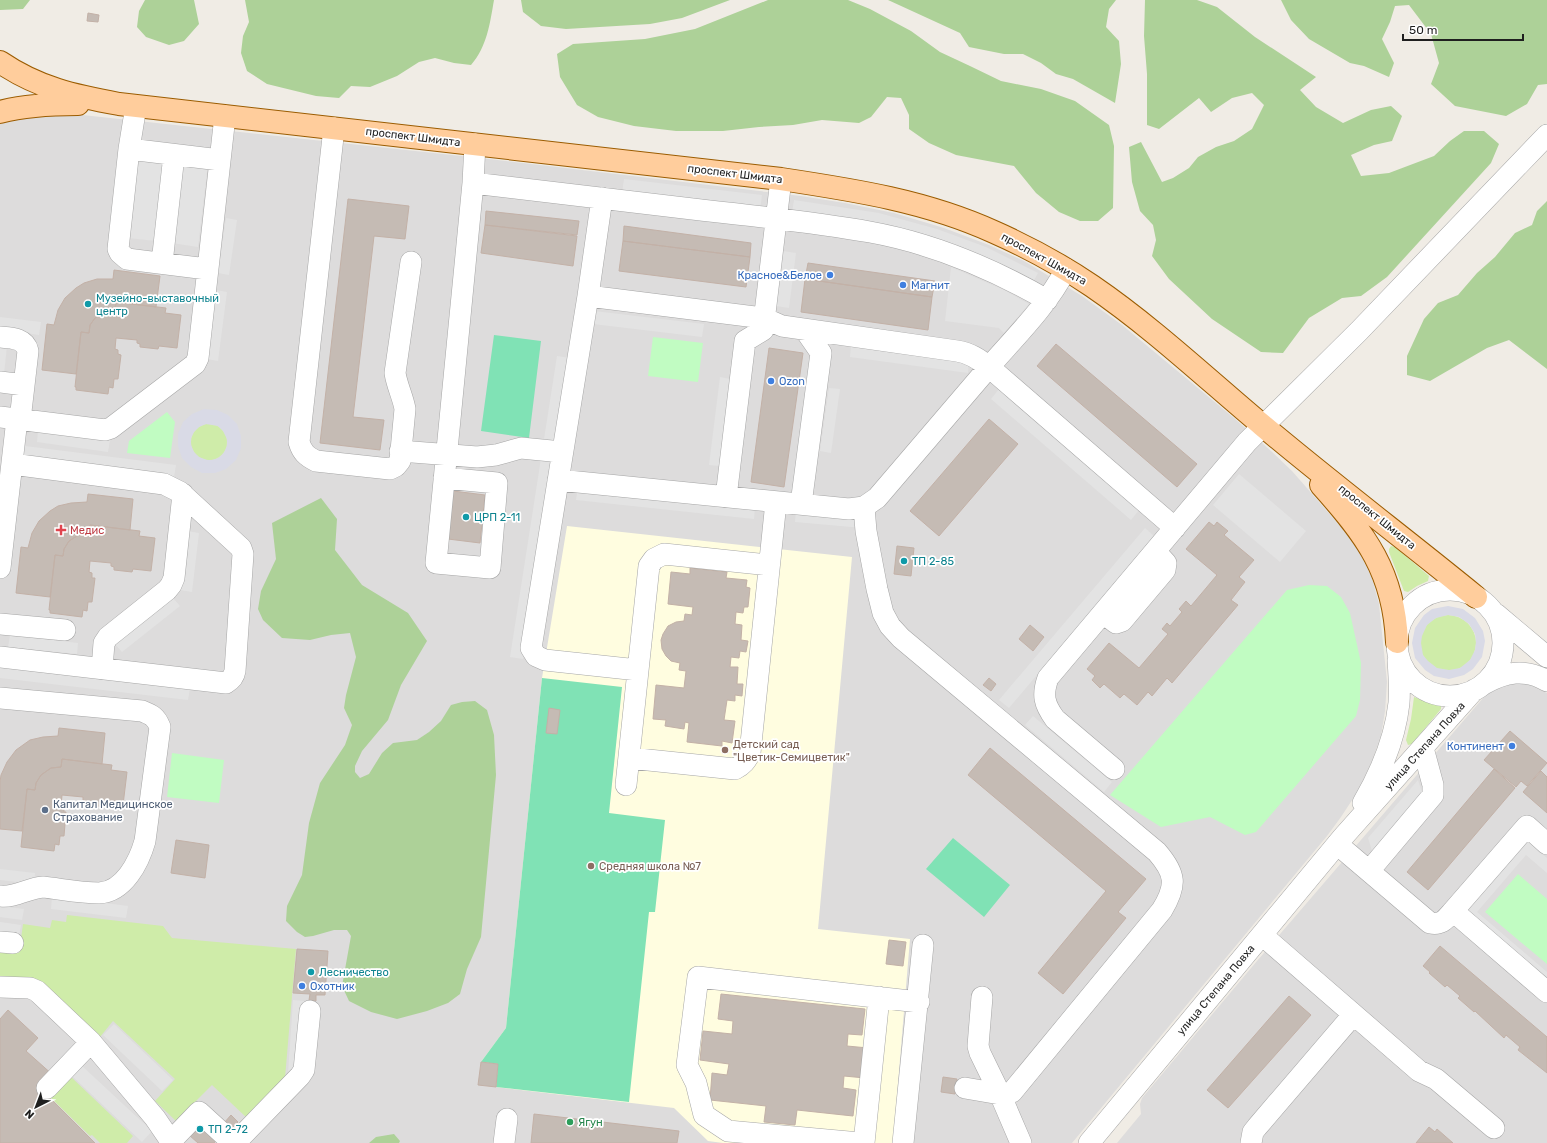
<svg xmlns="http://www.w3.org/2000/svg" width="1547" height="1143" viewBox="0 0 1547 1143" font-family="Rubik,sans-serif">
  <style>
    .residential { fill: #dddcdc }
    .education { fill: #fffde0 }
    .grass { fill: #cfeca9 }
    .forest { fill: #add198 }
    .park { fill: #c1fcc2 }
    .pitch { fill: #80e2b5 }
    .parking { fill: #e3e3e3 }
    .plaza { fill: #d9dae6; fill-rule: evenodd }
    .building { fill: #c5bbb4; stroke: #c3b1a7 }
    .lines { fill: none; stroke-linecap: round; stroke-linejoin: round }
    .minor-casing { stroke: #a6a6a6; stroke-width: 22 }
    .major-casing { stroke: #9b5c00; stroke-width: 24 }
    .minor { stroke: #fff; stroke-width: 21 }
    .major { stroke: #ffcd9c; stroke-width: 22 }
    .shop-dot { fill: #3f7fe0; stroke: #fff; stroke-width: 1.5 }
    .culture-dot { fill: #0f9aa8; stroke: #fff; stroke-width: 1.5 }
    .health-dot { fill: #e0444e; stroke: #fff; stroke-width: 1.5 }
    .education-dot { fill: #8d6e63; stroke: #fff; stroke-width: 1.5 }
    .service-dot { fill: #5c6f8a; stroke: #fff; stroke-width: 1.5 }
    .leisure-dot { fill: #2e9e5b; stroke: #fff; stroke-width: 1.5 }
    .labels { text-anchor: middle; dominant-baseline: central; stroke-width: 3.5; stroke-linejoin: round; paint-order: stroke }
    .street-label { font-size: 11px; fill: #1f1f1f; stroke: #fff }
    .shop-label { font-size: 11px; fill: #366cbe; stroke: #fff; text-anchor: start }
    .culture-label { font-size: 11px; fill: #0d838f; stroke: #fff; text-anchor: start }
    .health-label { font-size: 11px; fill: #be3a42; stroke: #fff; text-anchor: start }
    .education-label { font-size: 11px; fill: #785e54; stroke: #fff; text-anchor: start }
    .service-label { font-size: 11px; fill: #4e5e75; stroke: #fff; text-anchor: start }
    .leisure-label { font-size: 11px; fill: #27864d; stroke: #fff; text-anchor: start }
  </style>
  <rect width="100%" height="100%" fill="#f0ece5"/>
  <path class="residential" d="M 64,113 L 489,159 L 801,196 L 845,203 L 894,213 L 944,228 L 989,245 L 1024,261 L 1082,296 L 1122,325 L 1234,418 L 1271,451 L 1292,471 L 1341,527 L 1360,553 L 1372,578 L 1379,604 L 1387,682 L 1385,711 L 1381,736 L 1372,761 L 1358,791 L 1341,817 L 1327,836 L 1072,1143 L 0,1143 L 0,122 L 18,116 Z
    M 1524,682 L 1547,693 L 1547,1143 L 1117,1143 L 1141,1114 L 1140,1104 L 1142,1098 L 1257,961 L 1483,698 L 1491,691 L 1506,684 Z"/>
  <path class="education" d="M 567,526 L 852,557 L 818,929 L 910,939 L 893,1143 L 723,1143 L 708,1141 L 674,1108 L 496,1087 L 498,1064 L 481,1062 L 506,1028 L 542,678 Z"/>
  <path class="grass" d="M191 442a18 18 0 1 1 36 0a18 18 0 1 1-36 0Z
    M 1391,546 L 1395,547 L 1429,576 L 1428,581 L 1417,586 L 1408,592 L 1404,591 L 1389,552 L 1389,549 Z
    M1420 643a28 28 0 1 1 56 0a28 28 0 1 1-56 0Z
    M 1414,697 L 1441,706 L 1441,709 L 1412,744 L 1408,745 L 1406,740 L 1411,719 Z
    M 67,915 L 163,926 L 172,938 L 296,949 L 285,1078 L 247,1118 L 212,1085 L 176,1121 L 155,1101 L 175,1079 L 113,1021 L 100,1037 L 0,978 L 0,950 L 19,953 L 23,924 L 50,928 L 52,920 L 66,922 Z
    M 69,1075 L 133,1136 L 127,1143 L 100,1143 L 92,1135 L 90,1136 L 47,1094 Z"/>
  <path class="forest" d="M 0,0 L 30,0 L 23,9 L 0,10 Z
    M 145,0 L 194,0 L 199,24 L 184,41 L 169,45 L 146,37 L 137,27 L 139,11 Z
    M 245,0 L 494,0 C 490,23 487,47 471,65 L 454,63 L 435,58 L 419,62 L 397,76 L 370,87 L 351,86 L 339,98 L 316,96 L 267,84 L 247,71 L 241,53 L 243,36 L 249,22 Z
    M 521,0 L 730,0 L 682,18 L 650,24 L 566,29 L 541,26 L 523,12 Z
    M 768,0 L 848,0 L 870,9 L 911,31 L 940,52 L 970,66 L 1001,81 L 1041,89 L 1075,101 L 1109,125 L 1114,146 L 1113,208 L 1098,221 L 1080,221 L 1059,212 L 1036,193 L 1014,166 L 956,155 L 929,143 L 909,129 L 909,115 L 901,98 L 887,97 L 871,117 L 859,123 L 822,120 L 793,125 L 759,127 L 723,131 L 676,131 L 634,126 L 598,117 L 577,105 L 560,77 L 557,54 L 573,44 L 645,39 L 695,29 Z
    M 888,0 L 1116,0 L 1109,9 L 1106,27 L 1119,41 L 1121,64 L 1115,103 L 1073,79 L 1056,74 L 1041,63 L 1023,54 L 1004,54 L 969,47 L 960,33 Z
    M 1145,0 L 1197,0 L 1217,7 L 1255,37 L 1316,77 L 1300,90 L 1316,107 L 1343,123 L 1371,110 L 1391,106 L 1402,116 L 1392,141 L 1374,145 L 1351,155 L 1361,176 L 1389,173 L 1434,156 L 1450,141 L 1464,131 L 1484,131 L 1499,144 L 1491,163 L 1387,277 L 1361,296 L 1342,298 L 1309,318 L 1283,353 L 1261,352 L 1212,319 L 1169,279 L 1152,256 L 1156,240 L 1153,225 L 1140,211 L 1132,182 L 1129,147 L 1141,142 L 1162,182 L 1173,178 L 1189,168 L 1198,157 L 1216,147 L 1234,141 L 1252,129 L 1264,105 L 1252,93 L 1232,98 L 1211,112 L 1199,98 L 1159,129 L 1147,125 L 1147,74 L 1144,36 Z
    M 1281,0 L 1547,0 L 1547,84 L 1538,85 L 1527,104 L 1506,116 L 1455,106 L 1431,84 L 1439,63 L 1431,34 L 1409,5 L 1395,6 L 1390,22 L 1382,39 L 1394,63 L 1389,77 L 1364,66 L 1350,63 L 1309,39 L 1291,20 Z
    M 1547,201 L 1547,369 L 1509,340 L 1487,348 L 1430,381 L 1407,375 L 1407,356 L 1424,319 L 1438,303 L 1458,295 L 1477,273 L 1495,257 L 1515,233 L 1532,225 L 1537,211 Z
    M 321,498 L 337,519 L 335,550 L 362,585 L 408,613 L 427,641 L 401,685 L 388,720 L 362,751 L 355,766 L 355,772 L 360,778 L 369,774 L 382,753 L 393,743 L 417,740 L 429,732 L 441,721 L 451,705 L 462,702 L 475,701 L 487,710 L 494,735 L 496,775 L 481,937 L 467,969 L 460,994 L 448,1003 L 427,1011 L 397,1019 L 371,1012 L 349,1001 L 342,986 L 351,936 L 347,930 L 334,930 L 313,936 L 305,937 L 297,932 L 286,921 L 287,906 L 302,875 L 309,823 L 320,783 L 345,745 L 352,725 L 344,708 L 346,695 L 356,657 L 350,633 L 331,635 L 310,640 L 282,638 L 263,620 L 258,609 L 261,591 L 276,559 L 272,523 Z
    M 394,1134 L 400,1141 L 399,1143 L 369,1143 L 376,1137 Z"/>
  <path class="park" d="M 653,337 L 703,343 L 698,382 L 648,376 Z
    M 167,412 L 175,422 L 170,458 L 127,453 L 129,441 Z
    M 1309,585 L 1327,586 L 1341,597 L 1350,613 L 1361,663 L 1360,700 L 1356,716 L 1256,832 L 1245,835 L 1210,817 L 1161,827 L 1110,795 L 1287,590 Z
    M 172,753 L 224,760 L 219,803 L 167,797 Z
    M 1518,874 L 1547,899 L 1547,964 L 1485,912 Z"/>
  <path class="pitch" d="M 494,335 L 541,341 L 529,438 L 481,431 Z
    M 542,678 L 622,687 L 609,813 L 665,820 L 655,912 L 649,912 L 629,1102 L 496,1087 L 498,1064 L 481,1062 L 506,1028 Z
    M 953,838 L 1010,885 L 984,917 L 926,869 Z"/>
  <path class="parking" d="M 138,155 L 166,159 L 156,241 L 128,238 Z
    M 182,161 L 208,164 L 198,247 L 172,243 Z
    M 624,179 L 762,195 L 760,210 L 622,193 Z
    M 794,200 L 879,213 L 937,229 L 986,247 L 1038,273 L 1032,284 L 792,212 Z
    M 226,218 L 237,220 L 229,275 L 218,273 Z
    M 783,251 L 796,253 L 789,308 L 776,306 Z
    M 951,267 L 1004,290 L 1029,304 L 1004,333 L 999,328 L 945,321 Z
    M 216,290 L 227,292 L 218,361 L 207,359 Z
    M 594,311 L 704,324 L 702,337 L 593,324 Z
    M 0,317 L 41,322 L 39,335 L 0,329 Z
    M 0,345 L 7,346 L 4,374 L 0,373 Z
    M 851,345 L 969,360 L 968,373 L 850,357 Z
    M 557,356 L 570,358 L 523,659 L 510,657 Z
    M 720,377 L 730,379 L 720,466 L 709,465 Z
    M 829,388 L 840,389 L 831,453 L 820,451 Z
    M 999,389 L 1139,510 L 1131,520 L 991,399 Z
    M 38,431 L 110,440 L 108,452 L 37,442 Z
    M 17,445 L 176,465 L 174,477 L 15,457 Z
    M 1239,474 L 1306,531 L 1280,562 L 1213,505 Z
    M 578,487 L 755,507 L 754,519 L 576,500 Z
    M 796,510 L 864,517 L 863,528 L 795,522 Z
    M 1145,528 L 1154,536 L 1009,708 L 999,700 Z
    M 187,531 L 199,533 L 192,592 L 180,590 Z
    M 172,597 L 180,606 L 122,652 L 114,643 Z
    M 10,635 L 78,643 L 77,654 L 8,647 Z
    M 0,665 L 190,688 L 188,700 L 0,678 Z
    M 1033,716 L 1112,782 L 1104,792 L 1025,725 Z
    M 1418,780 L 1423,795 L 1373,854 L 1368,838 Z
    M 1525,839 L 1547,858 L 1547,873 L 1526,855 L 1477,912 L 1547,972 L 1547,985 L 1462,912 Z
    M 0,869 L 35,873 L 34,884 L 0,880 Z
    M 52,896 L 128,906 L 126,918 L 51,909 Z
    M 0,906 L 24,909 L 22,920 L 0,917 Z
    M 0,922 L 21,925 L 19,936 L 0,934 Z
    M 293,1000 L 304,1001 L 298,1075 L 288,1074 Z
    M 114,1024 L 173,1080 L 162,1091 L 103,1035 Z
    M 81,1065 L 152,1131 L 142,1142 L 71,1075 Z"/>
  <path class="plaza" d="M 204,409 L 217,410 L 228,415 L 237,424 L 241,436 L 241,448 L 236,460 L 226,469 L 215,473 L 202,473 L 191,467 L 182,458 L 178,446 L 178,434 L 183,422 L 192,414 ZM 206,424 L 218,426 L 223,431 L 227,439 L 227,446 L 224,453 L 219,458 L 212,460 L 207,460 L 199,457 L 194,452 L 191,445 L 191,438 L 194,432 L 199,427 Z
    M 1448,606 L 1463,609 L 1475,618 L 1483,631 L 1485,641 L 1482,657 L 1473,669 L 1464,675 L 1449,679 L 1434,676 L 1425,670 L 1415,658 L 1412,643 L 1415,628 L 1424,615 L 1432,609 ZM 1448,615 L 1459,617 L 1469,624 L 1475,634 L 1476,642 L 1475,650 L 1470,660 L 1460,668 L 1449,670 L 1437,668 L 1428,661 L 1423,655 L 1421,643 L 1422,636 L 1427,625 L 1436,618 Z"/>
  <path class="building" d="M 88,13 L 99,15 L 98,22 L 87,21 Z
    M 348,199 L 409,206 L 405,239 L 374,236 L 353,417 L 384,420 L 380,450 L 320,443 Z
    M 486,211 L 579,221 L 577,235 L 485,225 Z
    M 485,225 L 577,236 L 573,266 L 481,253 Z
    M 624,226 L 751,243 L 750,257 L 623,241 Z
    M 623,241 L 750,257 L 746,287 L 619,271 Z
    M 808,263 L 935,281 L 932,297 L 805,279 Z
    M 114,270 L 160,276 L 156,307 L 116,302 L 115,310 L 106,311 L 95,318 L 90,325 L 89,333 L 81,332 L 76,374 L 42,370 L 47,324 L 54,325 L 58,310 L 65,298 L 76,288 L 84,283 L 97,279 L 113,279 Z
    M 805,279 L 932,297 L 928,330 L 801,312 Z
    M 116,302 L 166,308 L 165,313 L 181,315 L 177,348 L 159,346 L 158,349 L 140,347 L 140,344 L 137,343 L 137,340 L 116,338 L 115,349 L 118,350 L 118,354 L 121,355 L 118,379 L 114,379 L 113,388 L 109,387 L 108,394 L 76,390 L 76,387 L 75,387 L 81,332 L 89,333 L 90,325 L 95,318 L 106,311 L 115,310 Z
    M 1056,344 L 1197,464 L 1177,487 L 1037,366 Z
    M 769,348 L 803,353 L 784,487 L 751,482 Z
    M 989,419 L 1018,444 L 939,536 L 910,511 Z
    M 453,491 L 485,495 L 480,543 L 448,539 Z
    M 88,494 L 133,499 L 130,530 L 90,525 L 89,533 L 80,534 L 69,541 L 64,549 L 63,556 L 55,555 L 50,597 L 16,593 L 21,547 L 28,548 L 32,533 L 39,521 L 50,511 L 58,506 L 71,503 L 87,502 Z
    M 1209,522 L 1214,526 L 1217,522 L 1228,531 L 1224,535 L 1254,560 L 1239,577 L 1245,582 L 1231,600 L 1238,605 L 1172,683 L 1167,678 L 1152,696 L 1148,692 L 1137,705 L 1124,694 L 1120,698 L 1104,684 L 1100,688 L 1092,680 L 1095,676 L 1087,669 L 1109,643 L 1139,668 L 1168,634 L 1162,629 L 1167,623 L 1170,626 L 1182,612 L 1179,609 L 1186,601 L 1191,606 L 1217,575 L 1186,549 Z
    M 90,525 L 140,531 L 139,536 L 155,538 L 151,571 L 133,569 L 132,572 L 114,570 L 114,567 L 111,566 L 111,563 L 90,561 L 89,572 L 92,573 L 92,578 L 95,578 L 92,602 L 88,602 L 87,611 L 83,610 L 82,617 L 50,613 L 50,610 L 49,610 L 55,555 L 63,556 L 64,549 L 69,541 L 80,534 L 89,533 Z
    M 897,546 L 914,548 L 911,576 L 894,574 Z
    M 690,568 L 727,572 L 726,578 L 747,580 L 746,587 L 750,588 L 748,607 L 744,607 L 743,613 L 736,612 L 735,624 L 742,625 L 741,640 L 748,641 L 746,652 L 740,651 L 739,658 L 731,657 L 730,667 L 738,667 L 737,684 L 743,684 L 742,696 L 735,695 L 735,701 L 727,700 L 724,720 L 735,721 L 732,743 L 722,741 L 722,746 L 687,742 L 689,723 L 685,722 L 684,729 L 665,726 L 666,720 L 653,719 L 656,685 L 684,688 L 686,671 L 679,670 L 680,663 L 671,661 L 666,656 L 662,649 L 661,640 L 663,634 L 668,626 L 676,622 L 684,621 L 685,614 L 692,615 L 693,607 L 668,604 L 671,572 L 690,574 Z
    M 1030,625 L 1044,637 L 1033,651 L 1019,639 Z
    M 989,678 L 996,684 L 991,691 L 983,685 Z
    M 549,708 L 560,710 L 557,734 L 546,733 Z
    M 59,728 L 105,733 L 102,764 L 62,759 L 61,767 L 51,768 L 41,775 L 36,783 L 35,790 L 27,789 L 22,831 L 0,829 L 0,782 L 1,775 L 7,762 L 16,750 L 30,740 L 43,737 L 58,736 Z
    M 1510,731 L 1547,763 L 1527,786 L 1521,781 L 1516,787 L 1484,760 Z
    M 990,748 L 1146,879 L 1118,912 L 1126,918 L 1063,994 L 1038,973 L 1106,891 L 968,775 Z
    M 62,759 L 112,765 L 111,770 L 127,772 L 123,805 L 105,803 L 104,807 L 86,804 L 86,801 L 83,800 L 83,797 L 62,795 L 61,806 L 64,807 L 64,812 L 66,812 L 64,836 L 60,836 L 59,845 L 55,844 L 54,851 L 21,847 L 27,789 L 35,790 L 36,783 L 41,775 L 51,768 L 61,767 Z
    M 1494,769 L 1515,788 L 1428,890 L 1407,872 Z
    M 1541,771 L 1547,777 L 1547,813 L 1523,792 Z
    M 176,840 L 209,845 L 205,878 L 171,873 Z
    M 889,940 L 906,942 L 903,966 L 886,964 Z
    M 1440,946 L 1547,1037 L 1547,1073 L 1518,1050 L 1520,1047 L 1506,1035 L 1504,1038 L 1475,1011 L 1474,1012 L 1458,998 L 1460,996 L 1447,985 L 1445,987 L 1429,973 L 1430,972 L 1423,966 Z
    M 297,949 L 328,951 L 325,995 L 316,995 L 316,1001 L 309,1000 L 310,994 L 293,993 Z
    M 721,994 L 865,1009 L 862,1035 L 848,1034 L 847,1046 L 868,1048 L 865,1078 L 844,1076 L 843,1088 L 856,1090 L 853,1116 L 797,1110 L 795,1125 L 764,1122 L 766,1106 L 710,1100 L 712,1073 L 727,1075 L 729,1064 L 700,1060 L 703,1031 L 732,1034 L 733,1021 L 718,1019 Z
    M 1289,996 L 1311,1015 L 1228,1108 L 1207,1090 Z
    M 8,1010 L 38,1038 L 26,1051 L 54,1076 L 42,1090 L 95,1143 L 0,1143 L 0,1019 Z
    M 481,1062 L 498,1064 L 496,1087 L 478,1085 Z
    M 943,1077 L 957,1079 L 955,1094 L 941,1092 Z
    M 534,1114 L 679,1131 L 677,1143 L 531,1143 Z
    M 231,1115 L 238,1122 L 231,1129 L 224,1123 Z
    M 199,1123 L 217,1139 L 214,1143 L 198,1143 L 189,1135 Z
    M 1429,1127 L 1435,1132 L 1437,1129 L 1453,1143 L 1416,1143 Z"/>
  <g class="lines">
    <g class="minor-casing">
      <path id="minor" d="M 136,106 L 129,149 L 118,249 L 120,253 L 127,259 L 207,269
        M 334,128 L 299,442 C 302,452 306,456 316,461 L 390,469 L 396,466 L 400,461 L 405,409 C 403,397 397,386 395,373 L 411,262
        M 129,149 L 220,160
        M 473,183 C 549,192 625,201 701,210 C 757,216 814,222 870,232 C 931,243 993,269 1047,300
        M 602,198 L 588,296 L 531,648 L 536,656 L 545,660 L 638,670
        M 162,263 L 174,155
        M 1066,269 C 1047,306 1016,336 989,367 L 1175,528
        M 0,337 C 12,338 25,338 28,351 L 20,420
        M 0,382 L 24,385
        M 0,417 L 105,430 L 111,428 L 195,364 L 198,358 L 225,116
        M 400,451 L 477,457 L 496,455 L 521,448 L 562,452
        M 444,478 L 497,483 L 490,568 L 436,563 L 473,183 L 475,144
        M 558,480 L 849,509 L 864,507 L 877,498 L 989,367 C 979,359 970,353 957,351 L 782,326 L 764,318 L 588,296
        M 726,497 L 745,341 L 763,330 L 781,179
        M 801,504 L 821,353 L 805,330
        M 864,507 L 866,531 L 877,589 L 883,613 L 890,626 L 901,638 L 1157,852 C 1176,874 1177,885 1162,910 L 1012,1092 L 1000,1094 L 965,1088
        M 0,568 L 17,419
        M1397 643a53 53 0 1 1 106 0a53 53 0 1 1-106 0Z
        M 1103,613 L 1116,623 L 1122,621 L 1165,570 L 1166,563 L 1155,551
        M 1496,614 L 1547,657
        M 0,624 L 65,630
        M 0,657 L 226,683 C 231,680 234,677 235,671 L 243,554 L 241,548 L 180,492 L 164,484 L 12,464
        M 102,669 L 104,643 L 108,637 L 167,590 L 171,585 L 174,578 L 183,494
        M 1484,684 C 1505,672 1525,668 1547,681
        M 0,698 L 142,711 C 152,715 156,717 160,727 L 145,841 C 139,862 124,892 99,893 C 81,893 61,889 43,887 C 28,888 15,898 0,896
        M 629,758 L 735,769 C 743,765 746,761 750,753 L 776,502
        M 1114,769 L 1055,719 C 1044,704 1042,695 1048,678 L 1247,442 L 1359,331 L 1547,135
        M 626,785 L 649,566 L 654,559 L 664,554 L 769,565
        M 1363,803 C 1381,772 1395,740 1399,703 C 1400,689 1399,674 1398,660
        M 1337,844 L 1430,923 C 1442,925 1445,920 1453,911 L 1527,826 L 1547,844
        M 1369,871 L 1433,795 L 1433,785 L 1423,748
        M 1453,911 L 1547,992
        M 1262,935 L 1419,1071 L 1436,1079 L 1494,1128
        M 0,942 L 13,943
        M 0,987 L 30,988 L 37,991 L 91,1042 L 155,1118 L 172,1143
        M 982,997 L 978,1046 L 980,1053 L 1000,1094 L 1021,1143
        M 47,1088 L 91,1042
        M 171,1141 L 199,1112 L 233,1143
        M 235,1143 L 300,1076 L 304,1070 L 310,1011
        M 504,1143 L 507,1119
        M 860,1143 L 728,1131 L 704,1115 L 696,1083 L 687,1065 L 698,977 L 919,1002
        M 864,1143 L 879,997
        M 903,1143 L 923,945
        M 1089,1143 L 1343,837 L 1474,690
        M 1251,1143 L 1253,1132 L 1257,1127 L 1353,1015"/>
    </g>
    <g class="major-casing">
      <path id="major" d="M 0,62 C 38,88 75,96 119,104 L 781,179 C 854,190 926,201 994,232 C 1028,247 1061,265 1092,286 C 1152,327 1206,378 1262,425 C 1332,484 1405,539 1476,597
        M 0,112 C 26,105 51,104 78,104
        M 1321,485 C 1366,535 1394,572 1397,642"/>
    </g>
    <use href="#minor" class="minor"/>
    <use href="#major" class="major"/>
  </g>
  <g class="shop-dot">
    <circle cx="830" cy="275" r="4"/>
    <circle cx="903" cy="285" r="4"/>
    <circle cx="771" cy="381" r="4"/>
    <circle cx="1512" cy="746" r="4"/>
    <circle cx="302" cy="986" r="4"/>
  </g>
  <g class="culture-dot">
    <circle cx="88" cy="304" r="4"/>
    <circle cx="466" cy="517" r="4"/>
    <circle cx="904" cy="561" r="4"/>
    <circle cx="311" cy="972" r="4"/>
    <circle cx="200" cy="1129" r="4"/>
  </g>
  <path class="health-dot" d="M59 524h4v4h4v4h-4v4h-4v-4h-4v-4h4z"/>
  <g class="education-dot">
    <circle cx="725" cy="750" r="4"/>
    <circle cx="591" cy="866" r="4"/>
  </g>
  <circle class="service-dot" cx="45" cy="810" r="4"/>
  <circle class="leisure-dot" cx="570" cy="1122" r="4"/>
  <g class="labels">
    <g class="street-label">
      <text transform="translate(413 137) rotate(7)">проспект Шмидта</text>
      <text transform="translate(735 174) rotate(7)">проспект Шмидта</text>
      <text transform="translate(1044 259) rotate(29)">проспект Шмидта</text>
      <text transform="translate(1377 517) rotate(39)">проспект Шмидта</text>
      <text transform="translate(1425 746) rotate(-48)">улица Степана Повха</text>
      <text transform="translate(1216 990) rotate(-50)">улица Степана Повха</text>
    </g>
    <g class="shop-label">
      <text x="822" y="275" text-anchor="end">Красное&amp;Белое</text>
      <text x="911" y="285">Магнит</text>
      <text x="779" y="381">Ozon</text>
      <text x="1504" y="746" text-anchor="end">Континент</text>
      <text x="310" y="986">Охотник</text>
    </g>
    <g class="culture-label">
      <text x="96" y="298">Музейно-выставочный<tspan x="96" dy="13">центр</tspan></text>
      <text x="474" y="517">ЦРП 2-11</text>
      <text x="912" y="561">ТП 2-85</text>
      <text x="319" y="972">Лесничество</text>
      <text x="208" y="1129">ТП 2-72</text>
    </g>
    <g class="health-label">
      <text x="70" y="530">Медис</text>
    </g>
    <g class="education-label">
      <text x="733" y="744">Детский сад<tspan x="733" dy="13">"Цветик-Семицветик"</tspan></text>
      <text x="599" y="866">Средняя школа №7</text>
    </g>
    <g class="service-label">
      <text x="53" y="804">Капитал Медицинское<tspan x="53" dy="13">Страхование</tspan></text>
    </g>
    <g class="leisure-label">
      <text x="578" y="1122">Ягун</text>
    </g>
  </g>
  <g transform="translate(36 1107) rotate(222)" stroke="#ffffff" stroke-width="3" paint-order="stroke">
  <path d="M0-3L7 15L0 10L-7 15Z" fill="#1f1f1f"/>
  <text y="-6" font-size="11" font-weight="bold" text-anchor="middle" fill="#1f1f1f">N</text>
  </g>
  <path d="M1403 34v6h120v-6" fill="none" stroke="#1f1f1f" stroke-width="2"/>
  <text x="1409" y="34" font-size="12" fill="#1f1f1f" stroke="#ffffff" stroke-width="3" paint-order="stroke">50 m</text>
</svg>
